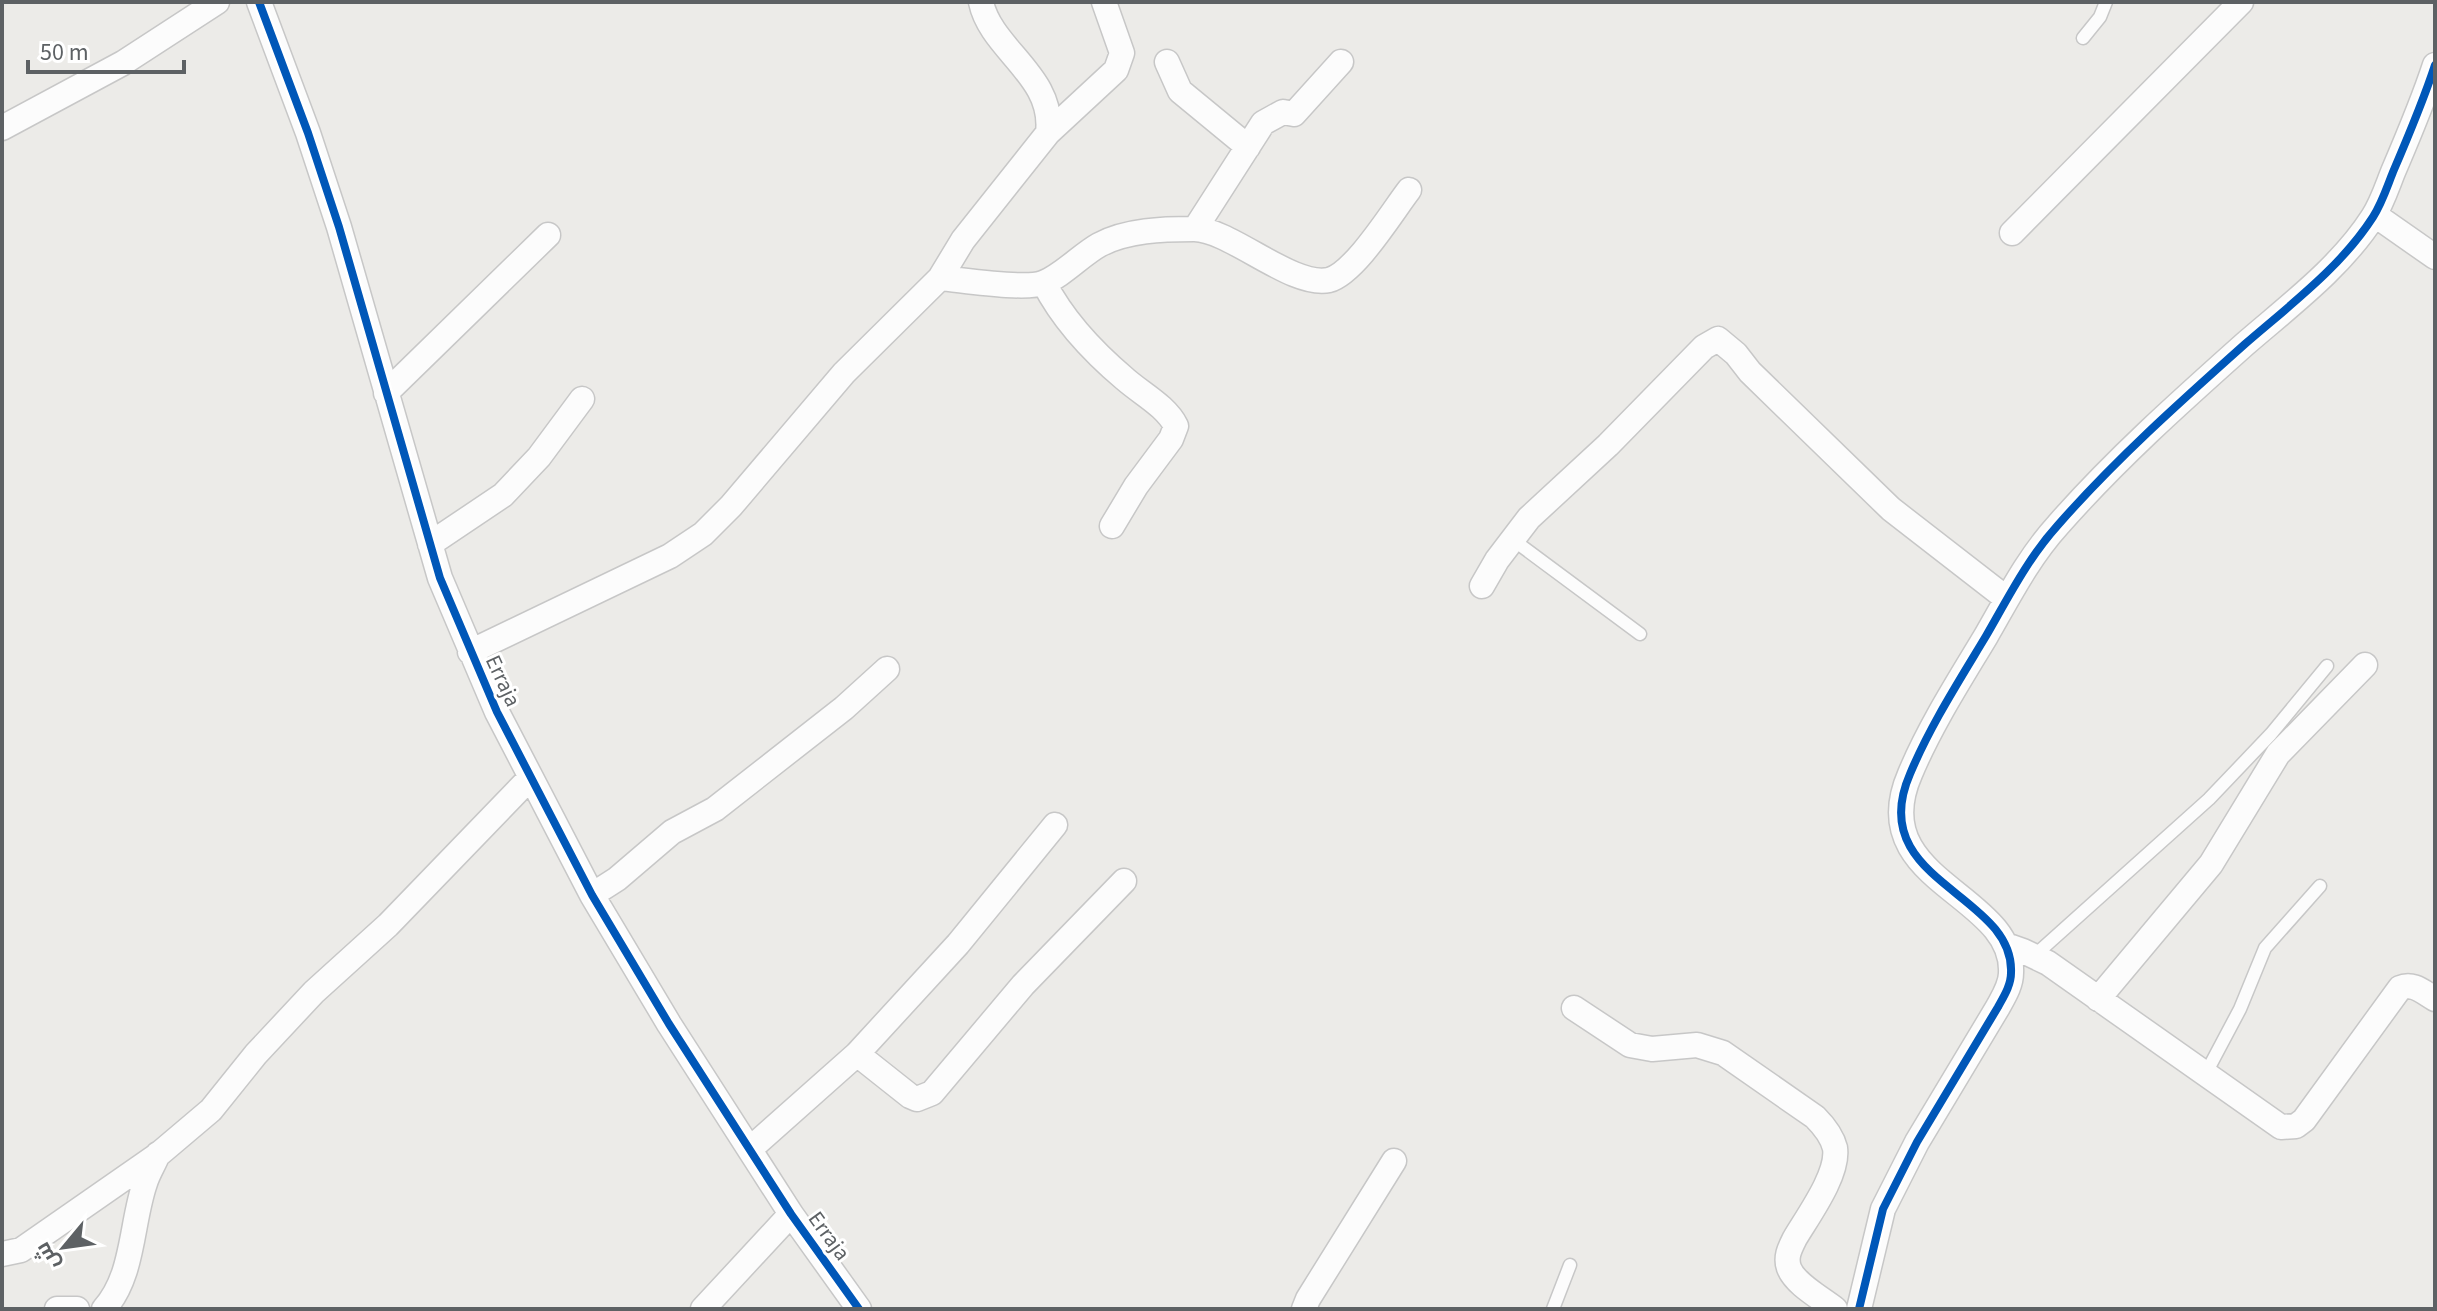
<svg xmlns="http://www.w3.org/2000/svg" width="2437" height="1311" viewBox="0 0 2437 1311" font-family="'Source Sans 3',Cairo,sans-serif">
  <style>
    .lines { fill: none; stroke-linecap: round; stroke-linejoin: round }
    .lane-casing { stroke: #c7c7c7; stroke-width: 15 }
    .street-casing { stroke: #c7c7c7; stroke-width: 27 }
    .lane { stroke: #fcfcfc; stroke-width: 12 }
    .street { stroke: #fcfcfc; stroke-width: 24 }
    .cycleway-casing { stroke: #fff; stroke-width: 13 }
    .cycleway { stroke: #0057b8; stroke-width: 8 }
    .labels { text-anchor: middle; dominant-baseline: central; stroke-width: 6; stroke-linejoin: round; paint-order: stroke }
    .street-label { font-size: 22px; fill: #5d6164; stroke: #fff }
  </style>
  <rect width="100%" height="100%" fill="#ecebe8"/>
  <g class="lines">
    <g class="lane-casing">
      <path id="lane" d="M 2083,38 L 2100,17 L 2106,2
        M 1512,539 L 1640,634
        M 2034,956 L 2209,799 L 2271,734 L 2327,666
        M 2205,1075 L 2240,1009 L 2265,948 L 2320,886
        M 1553,1309 L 1570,1265"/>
    </g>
    <g class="street-casing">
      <path id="street" d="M 259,2 L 308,133 L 339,227 L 440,578 L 497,712 L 592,895 L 669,1024 L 791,1214 L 859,1309
        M 1167,62 L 1180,91 L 1248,147
        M 2,128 L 123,63 L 217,2
        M 1048,133 L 1116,70 L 1122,53 L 1104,2
        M 2375,215 L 2435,257
        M 1195,229 L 1263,123 L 1283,112 L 1294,114 L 1341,62
        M 2012,233 L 2241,2
        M 940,278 L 963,240 L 1048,133 C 1055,76 991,50 981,2
        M 1044,283 C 1063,320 1093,352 1125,379 C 1142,394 1166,406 1176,426 L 1171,439 L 1136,486 L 1112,526
        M 386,393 L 548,235
        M 430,544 L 503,495 L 539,457 L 582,399
        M 1482,586 L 1497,560 L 1529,518 L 1608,445 L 1704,347 L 1718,339 L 1736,354 L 1750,372 L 1891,509 L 2007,599
        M 470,652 L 670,556 L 703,534 L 731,506 L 844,373 L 940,278 C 963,280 1024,290 1043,283 C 1062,276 1081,255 1099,245 C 1126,230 1164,229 1194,229 C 1230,229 1292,288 1329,280 C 1355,273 1392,212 1409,190
        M 592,895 L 617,879 L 672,832 L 715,809 L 844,708 L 887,669
        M 2006,945 L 2023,951 L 2048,963 L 2281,1127 L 2296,1126 L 2304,1120 L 2400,988 C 2413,982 2423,992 2435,999
        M 2098,999 L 2211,864 L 2278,754 L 2365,665
        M 1574,1008 L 1630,1045 L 1652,1049 L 1697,1045 L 1723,1053 L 1815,1117 C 1824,1126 1832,1136 1835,1148 C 1839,1174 1808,1216 1795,1238 C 1790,1248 1785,1257 1789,1268 C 1795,1284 1821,1298 1835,1309
        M 857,1054 L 910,1096 L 917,1099 L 932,1093 L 1023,985 L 1124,881
        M 750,1149 L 857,1054 L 958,944 L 1055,825
        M 2,1254 L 21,1250 L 159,1154 L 211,1110 L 256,1054 L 314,992 L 388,925 L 530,778
        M 57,1309 L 77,1309
        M 104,1309 C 134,1276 131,1223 145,1183 C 148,1173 154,1164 158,1154
        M 703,1309 L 791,1214
        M 1304,1309 L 1308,1299 L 1394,1161
        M 1859,1309 L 1883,1209 L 1917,1142 L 1998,1007 C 2004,996 2011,985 2011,973 C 2015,893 1863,882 1910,774 C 1930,726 1959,681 1986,636 C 2008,598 2028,558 2058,525 C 2115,460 2180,402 2245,344 C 2290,305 2341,267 2373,217 C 2382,203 2387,187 2393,172 C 2408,137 2423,102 2435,65"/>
    </g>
    <use href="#lane" class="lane"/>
    <use href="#street" class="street"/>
    <g class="cycleway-casing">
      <path id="cycleway" d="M 259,2 L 308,133 L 339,227 L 440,578 L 497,712 L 592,895 L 669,1024 L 791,1214 L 859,1309
        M 1859,1309 L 1883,1209 L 1917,1142 L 1998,1007 C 2004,996 2011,985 2011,973 C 2015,893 1863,882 1910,774 C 1930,726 1959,681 1986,636 C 2008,598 2028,558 2058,525 C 2115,460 2180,402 2245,344 C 2290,305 2341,267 2373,217 C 2382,203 2387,187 2393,172 C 2408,137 2423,102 2435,65"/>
    </g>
    <use href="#cycleway" class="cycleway"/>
  </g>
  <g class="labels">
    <g class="street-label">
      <text transform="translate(503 681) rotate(65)">Erraja</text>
      <text transform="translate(829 1236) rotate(54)">Erraja</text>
    </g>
  </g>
  <rect width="2437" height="1311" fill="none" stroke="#5d6164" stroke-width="8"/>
  <g transform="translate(64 1247) rotate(241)" stroke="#ffffff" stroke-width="6" paint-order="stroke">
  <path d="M0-6L14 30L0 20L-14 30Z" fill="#5d6164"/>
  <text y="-12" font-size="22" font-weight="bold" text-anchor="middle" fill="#5d6164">ش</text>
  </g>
  <path d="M28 60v12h156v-12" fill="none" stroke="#5d6164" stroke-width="4"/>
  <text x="40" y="60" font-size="24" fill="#5d6164" stroke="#ffffff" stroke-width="6" paint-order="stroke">50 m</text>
</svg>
